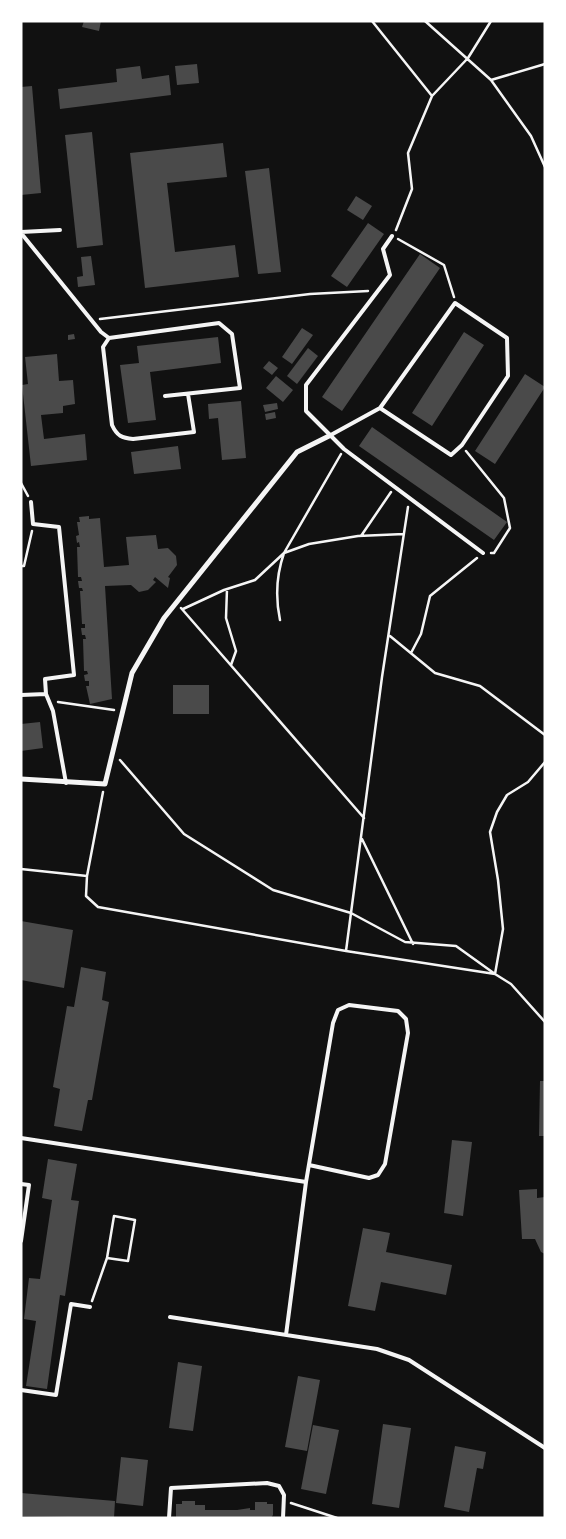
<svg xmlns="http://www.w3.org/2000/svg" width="566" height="1539" viewBox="0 0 566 1539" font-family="'DM Sans',sans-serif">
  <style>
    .building { fill: #4a4a4a }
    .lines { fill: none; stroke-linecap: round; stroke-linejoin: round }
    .path { stroke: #f5f5f5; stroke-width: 2.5 }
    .service { stroke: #f5f5f5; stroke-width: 4 }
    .minor { stroke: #f5f5f5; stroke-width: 5 }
  </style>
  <rect width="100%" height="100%" fill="#111"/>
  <path class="building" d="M 84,21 L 101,21 L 99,31 L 82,27 Z
    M 197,64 L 199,83 L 177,85 L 175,66 Z
    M 140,66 L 142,79 L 169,75 L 171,95 L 60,109 L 58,89 L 117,82 L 116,69 Z
    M 32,86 L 41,193 L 21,195 L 21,87 Z
    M 92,132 L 103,245 L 77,248 L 65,135 Z
    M 223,143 L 227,177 L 167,183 L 175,252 L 235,245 L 239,277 L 145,288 L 130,153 Z
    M 269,168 L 281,272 L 258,274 L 245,171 Z
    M 356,196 L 372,206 L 363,220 L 347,210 Z
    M 368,223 L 384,234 L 347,287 L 331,276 Z
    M 420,254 L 440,268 L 342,411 L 322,397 Z
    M 91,256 L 95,285 L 78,287 L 77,277 L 83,276 L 81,257 Z
    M 302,328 L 313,335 L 292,364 L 282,357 Z
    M 464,332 L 484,345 L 432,426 L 412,413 Z
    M 74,334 L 75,339 L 68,340 L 68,335 Z
    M 218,337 L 221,363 L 150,372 L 156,420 L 128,423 L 120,365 L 139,363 L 137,346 Z
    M 308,348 L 318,356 L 297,384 L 287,376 Z
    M 57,354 L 59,381 L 73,380 L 75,404 L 63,406 L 63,413 L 41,415 L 44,439 L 85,434 L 87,460 L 31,466 L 22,385 L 28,384 L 25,357 Z
    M 269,361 L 278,368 L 272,375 L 263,368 Z
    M 525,374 L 545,387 L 495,464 L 475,451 Z
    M 276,376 L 293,390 L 283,402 L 266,388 Z
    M 241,401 L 246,458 L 222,460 L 218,418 L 209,419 L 208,404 Z
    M 277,403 L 278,409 L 265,412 L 263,405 Z
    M 275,412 L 276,418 L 266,420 L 265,414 Z
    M 372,427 L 507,522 L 494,540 L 359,446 Z
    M 178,446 L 181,469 L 134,474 L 131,452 Z
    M 89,516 L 89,519 L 100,518 L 104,567 L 129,565 L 126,537 L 156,535 L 158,549 L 168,548 L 176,556 L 177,565 L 168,577 L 170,578 L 168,588 L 155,577 L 153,580 L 156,582 L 148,590 L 139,592 L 131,585 L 105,586 L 112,699 L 90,704 L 86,686 L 89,686 L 89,681 L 85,681 L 84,675 L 88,674 L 87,671 L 84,671 L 83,639 L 86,639 L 85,635 L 82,635 L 81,628 L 85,628 L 85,624 L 82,624 L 80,591 L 83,591 L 82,588 L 79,588 L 78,581 L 82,581 L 81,577 L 78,577 L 77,547 L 80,547 L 79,542 L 77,543 L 76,536 L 79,535 L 77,522 L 80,522 L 79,517 Z
    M 173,685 L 209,685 L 209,714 L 173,714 Z
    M 40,722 L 43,748 L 21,751 L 21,724 Z
    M 21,921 L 73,930 L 64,988 L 21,980 Z
    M 81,967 L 106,972 L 102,1000 L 109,1002 L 92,1100 L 88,1100 L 82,1131 L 54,1126 L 60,1089 L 53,1087 L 67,1006 L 74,1007 Z
    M 540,1081 L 545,1081 L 545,1136 L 539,1136 Z
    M 452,1140 L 472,1142 L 463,1216 L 444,1213 Z
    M 48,1159 L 77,1164 L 71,1200 L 79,1201 L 65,1296 L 60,1295 L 47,1389 L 26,1386 L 36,1321 L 24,1319 L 29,1278 L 40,1279 L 52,1200 L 42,1198 Z
    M 537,1189 L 537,1198 L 545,1197 L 545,1254 L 541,1252 L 535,1239 L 522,1239 L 519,1190 Z
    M 363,1228 L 390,1233 L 386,1252 L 452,1265 L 446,1295 L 381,1282 L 375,1311 L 348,1306 Z
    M 178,1362 L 202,1366 L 193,1431 L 169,1428 Z
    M 298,1376 L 320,1380 L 307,1451 L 285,1447 Z
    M 383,1424 L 411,1428 L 399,1508 L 372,1504 Z
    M 313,1425 L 339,1430 L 326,1494 L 301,1489 Z
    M 455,1446 L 486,1452 L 483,1469 L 477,1468 L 469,1512 L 444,1507 Z
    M 121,1457 L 148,1460 L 143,1506 L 116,1503 Z
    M 21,1493 L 115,1501 L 114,1518 L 21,1516 Z
    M 182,1501 L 195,1501 L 195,1505 L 205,1505 L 205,1510 L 237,1510 L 250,1508 L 250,1510 L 255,1510 L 255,1502 L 267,1502 L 267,1504 L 273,1504 L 273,1515 L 271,1518 L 176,1518 L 176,1504 L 182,1504 Z"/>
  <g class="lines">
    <path class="path" d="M 372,21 L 432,96
      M 425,21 L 491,80 L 531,136 L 545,167
      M 491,80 L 545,64
      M 396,230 L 412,189 L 408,153 L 432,96 L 468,58 L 491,21
      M 398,239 L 444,265 L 454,297
      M 100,319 L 310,294 L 368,291
      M 466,451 L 504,498 L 510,528 L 494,553 L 491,553
      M 21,483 L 28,496
      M 361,536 L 391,492
      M 21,566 L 24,566 L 32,531
      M 227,589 L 226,618 L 236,651 L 231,665
      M 181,608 L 364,818
      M 183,609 L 224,590 L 255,580 L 284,553 L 309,544 L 358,536 L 404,534
      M 280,620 C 275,596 276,576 284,553 L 341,454
      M 390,636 L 435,673 L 480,686 L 545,735
      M 411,653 L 421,634 L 430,596 L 477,558
      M 58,702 L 114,710
      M 120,760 L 184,834 L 273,890 L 351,913 L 405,942 L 456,946 L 495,974 L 503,929 L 498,880 L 490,832 L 497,812 L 507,795 L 528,782 L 545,762
      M 103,792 L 87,876 L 86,896 L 98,907 L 346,951 L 495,974 L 511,984 L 545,1022
      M 362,839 L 413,944
      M 21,869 L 87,876
      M 346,951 L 382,677 L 408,507
      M 92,1301 L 107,1258 L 128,1261 L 135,1220 L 114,1216 L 107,1258
      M 291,1503 L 337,1518"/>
    <path class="service" d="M 21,232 L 60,230
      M 21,233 L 101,332 L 109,338 L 219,323 L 232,334 L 240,388 L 165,396
      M 392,236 L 383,249 L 390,275 L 306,385 L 306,411 L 344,449 L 483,553
      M 109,338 L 103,347 L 112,425 C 117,436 122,438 133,439 L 194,432 L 188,394
      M 329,436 L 380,408 L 451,455 L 462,445 L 508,376 L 507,338 L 455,303 L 380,408
      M 31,502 L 33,524 L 59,527 L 74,675 L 45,679 L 46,694
      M 21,695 L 46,694 L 53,711 L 66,783
      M 21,1138 L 306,1182
      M 21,1184 L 29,1185 L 21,1241
      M 170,1317 L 377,1349 L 409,1360 L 545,1448
      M 286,1335 L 306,1182 L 333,1023 L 338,1010 L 349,1005 L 398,1011 L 406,1019 L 408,1033 L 385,1164 L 378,1175 L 369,1178 L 309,1165
      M 21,1390 L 56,1395 L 71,1304 L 90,1307
      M 169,1518 L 171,1488 L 267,1483 L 279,1486 L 284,1495 L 283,1518"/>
    <path class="minor" d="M 21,779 L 105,784 L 132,673 L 164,618 L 297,452 L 329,436"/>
  </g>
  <rect width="566" height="1539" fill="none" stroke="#ffffff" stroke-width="45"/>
</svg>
